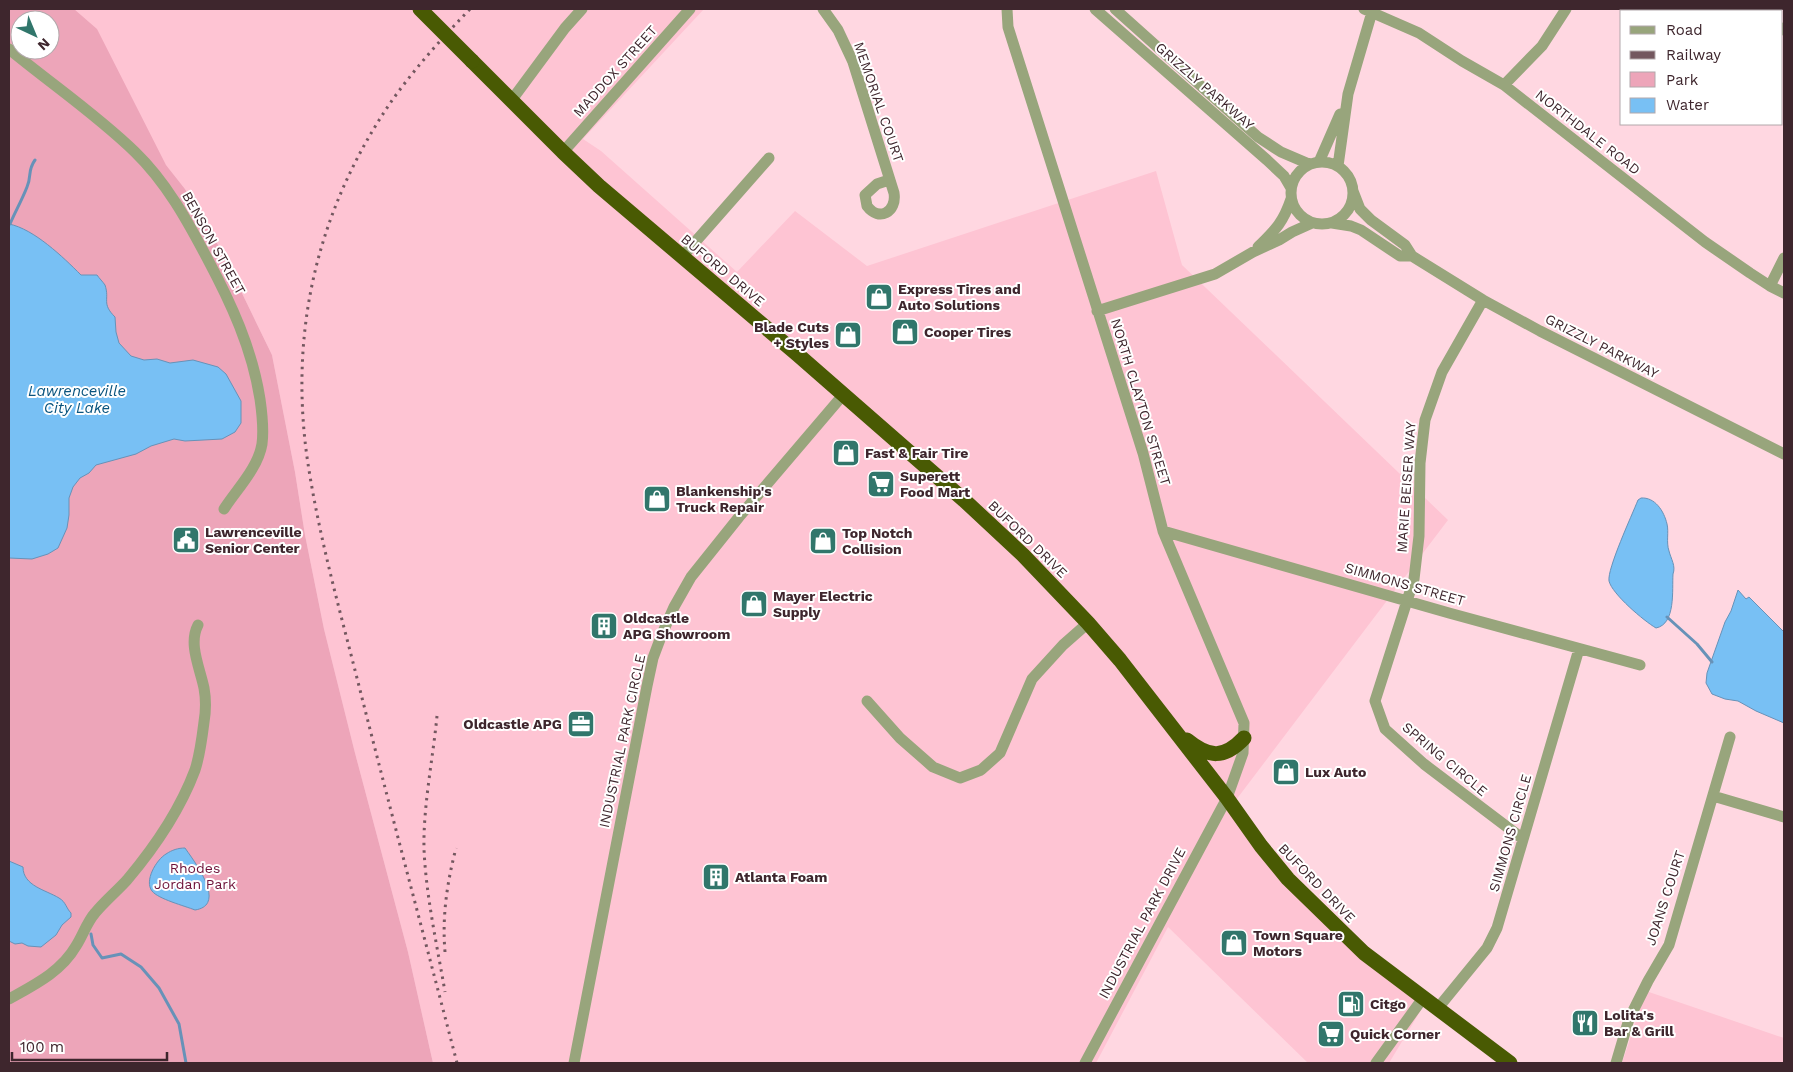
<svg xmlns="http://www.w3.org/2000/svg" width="1793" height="1072" viewBox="0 0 1793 1072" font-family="'Work Sans',sans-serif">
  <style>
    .built { fill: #fec4d3 }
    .green { fill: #eda5b9; fill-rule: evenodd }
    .water { fill: #78c0f4; stroke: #6792b8 }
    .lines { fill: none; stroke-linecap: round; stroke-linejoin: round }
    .stream { stroke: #6792b8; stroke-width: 3 }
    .minor { stroke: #98a57c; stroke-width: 11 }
    .highway { stroke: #495a03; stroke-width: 15 }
    .rail { stroke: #73575f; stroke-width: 3; stroke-dasharray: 2.5 5; stroke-linecap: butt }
    .highway-bridge { stroke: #495a03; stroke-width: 15 }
    .labels { text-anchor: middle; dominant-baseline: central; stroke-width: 4; stroke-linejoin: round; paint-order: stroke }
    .street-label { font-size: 14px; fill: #3e262d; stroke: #fff }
    .poi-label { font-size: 14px; font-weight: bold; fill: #3e262d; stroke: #fff; text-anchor: start }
    .park-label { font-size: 14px; fill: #6e1239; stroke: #fff }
    .water-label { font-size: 15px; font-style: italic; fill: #09547e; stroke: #fff }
  </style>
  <rect width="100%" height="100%" fill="#ffd7e1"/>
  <path class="built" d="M 16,9 L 704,9 L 583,139 L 601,151 L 737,272 L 795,211 L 867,266 L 1156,171 L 1182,265 L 1448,520 L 1236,800 L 1308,909 L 1424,1005 L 1389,1063 L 1308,1063 L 1168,927 L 1096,1063 L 433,1063 L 408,952 L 355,753 L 324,629 L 305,535 L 295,472 L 272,355 L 221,250 L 185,189 L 50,20 Z
    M 1646,991 L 1784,1038 L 1784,1063 L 1622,1063 Z"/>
  <path class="green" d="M 9,9 L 74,9 L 97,29 L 166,165 L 185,189 L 221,250 L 272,355 L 295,472 L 305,535 L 324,629 L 355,753 L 408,952 L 433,1063 L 9,1063 ZM 20,20 L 50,20 L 50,50 L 20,50 Z"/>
  <path class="water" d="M 9,224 C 34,229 63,257 81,275 L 97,275 C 99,278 103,282 105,285 C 110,300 101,303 115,317 L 116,332 L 119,343 L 131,356 L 144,360 L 157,359 L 170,363 L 193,360 L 218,367 L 226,374 L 241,401 L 241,423 L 235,432 L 222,439 L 185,441 L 174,439 L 151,446 L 136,454 L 96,465 L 89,473 L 80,478 L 73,487 L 69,498 L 69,515 L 67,528 L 58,548 L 48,554 L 32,559 L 9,558 Z
    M 1641,498 C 1655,497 1664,511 1667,524 C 1669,532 1666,542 1669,551 C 1671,559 1676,566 1673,574 C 1672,590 1676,624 1656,628 C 1644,621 1612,594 1609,581 C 1607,569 1632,515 1638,500 Z
    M 1738,590 L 1746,599 L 1749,597 L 1784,632 L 1784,723 L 1756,711 L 1738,701 L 1725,699 L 1712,694 L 1706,683 L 1707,673 L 1725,622 L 1731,611 Z
    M 185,848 C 194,861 228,905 195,910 C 185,906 158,899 152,891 C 144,881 156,860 166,854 C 172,850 178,848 185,848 Z
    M 9,861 L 23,867 C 23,886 46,890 59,898 C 66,902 66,908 71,913 L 71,917 L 62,925 L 56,935 L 41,947 L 28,946 L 22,943 L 15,944 L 9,941 Z"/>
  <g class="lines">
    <path class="stream" d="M 10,224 C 15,212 22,200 27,187 C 32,176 27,171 35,160
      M 1667,617 L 1697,644 L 1712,662
      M 91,934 L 93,945 L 102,958 L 121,954 L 141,967 L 159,988 L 179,1024 L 186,1063"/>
    <path class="minor" d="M 823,9 L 838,30 L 853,62 L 894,193 C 897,212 879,222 867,206 L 865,195 L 877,184 L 889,180
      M 1007,9 L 1008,27 L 1143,453 L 1163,531 L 1244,723 L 1243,753 L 1227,798 L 1085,1063
      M 1095,9 L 1267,160 L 1284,176 L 1291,188
      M 1115,9 L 1258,137 L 1281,152 L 1309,164
      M 1364,9 L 1419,33 L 1462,61 L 1504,85 L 1705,242 L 1750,273 L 1770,286 L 1784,293
      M 1756,9 L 1759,11
      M 1782,28 L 1784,30
      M 9,49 C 50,83 96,114 135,152 C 166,182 187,220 207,258 C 231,303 252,348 260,399 C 262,413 264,429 262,444 C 258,468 237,489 224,509
      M 1504,85 L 1542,46 L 1566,9
      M 511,101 L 565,28 L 582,9
      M 563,152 L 690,9
      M1291 193a31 31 0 1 1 62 0a31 31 0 1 1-62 0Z
      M 1319,162 L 1340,114
      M 1338,166 L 1348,94 L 1372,12
      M 1353,191 L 1360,209 L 1371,220 L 1405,245 L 1412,256 L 1483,300 L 1540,331 L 1784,454
      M 1332,223 L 1351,226 L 1361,230 L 1400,256 L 1412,256
      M 1258,247 C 1275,230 1283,223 1291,199
      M 682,257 L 769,158
      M 1770,286 L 1784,258
      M 1483,300 L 1442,372 L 1425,420 L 1420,463 L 1419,536 L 1414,579 L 1375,701 L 1385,729 L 1424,764 L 1523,839
      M 1097,311 L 1215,274 L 1253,252 L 1279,240 L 1292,232 L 1312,223
      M 1163,531 L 1449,613 L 1640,665
      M 867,701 L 900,738 L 933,767 L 960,778 L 981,770 L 1000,753 L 1032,679 L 1063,645 L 1088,623
      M 1713,796 L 1784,817
      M 9,999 C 34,985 61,972 76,946 C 83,935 87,922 95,913 C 105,901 117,891 127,880 C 154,848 180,810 195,770 C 200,755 202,738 204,722 C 206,710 206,699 204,688 C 200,668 188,644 198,625
      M 1438,1008 L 1487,948 L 1497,928 L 1579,649
      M 574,1063 L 647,686 L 653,658 L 662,634 L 674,607 L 691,577 L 739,517 L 843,395
      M 1376,1063 L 1423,998
      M 1616,1063 L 1629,1019 L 1648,981 L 1669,945 L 1730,737"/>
    <path class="highway" d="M 472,61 L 563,152 L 599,186 L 797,354 L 964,500 L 1023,555 L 1088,623 L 1120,660 L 1227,798 L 1261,846 L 1288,879 L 1364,953 L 1510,1063
      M 1187,740 C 1209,758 1224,759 1244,738"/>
    <path class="rail" d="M 437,716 C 433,758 423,807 424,849 C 426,896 437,945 445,992
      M 445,952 C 442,916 447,883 456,848
      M 457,1063 C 424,936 390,809 358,682 C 339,607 318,533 307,457 C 289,327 319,206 393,99 C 416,67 443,37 470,9"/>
    <path class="highway-bridge" d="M 420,9 L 472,61"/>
  </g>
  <defs>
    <g id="shop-square" transform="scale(1.4375)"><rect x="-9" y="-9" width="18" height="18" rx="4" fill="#31766b" stroke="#fff"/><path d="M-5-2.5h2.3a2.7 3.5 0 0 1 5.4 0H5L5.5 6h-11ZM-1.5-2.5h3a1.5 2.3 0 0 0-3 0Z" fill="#fff"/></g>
    <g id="supermarket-square" transform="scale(1.4375)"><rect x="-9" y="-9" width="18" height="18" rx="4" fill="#31766b" stroke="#fff"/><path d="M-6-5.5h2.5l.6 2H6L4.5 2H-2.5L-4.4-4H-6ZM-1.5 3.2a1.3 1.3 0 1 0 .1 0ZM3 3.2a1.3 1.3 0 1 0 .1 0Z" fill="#fff"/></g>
    <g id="civic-square" transform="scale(1.4375)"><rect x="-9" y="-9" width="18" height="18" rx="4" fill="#31766b" stroke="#fff"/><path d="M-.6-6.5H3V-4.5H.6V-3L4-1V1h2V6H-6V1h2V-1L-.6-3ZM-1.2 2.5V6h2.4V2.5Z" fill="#fff"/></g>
    <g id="building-square" transform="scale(1.4375)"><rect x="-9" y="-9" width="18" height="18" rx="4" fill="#31766b" stroke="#fff"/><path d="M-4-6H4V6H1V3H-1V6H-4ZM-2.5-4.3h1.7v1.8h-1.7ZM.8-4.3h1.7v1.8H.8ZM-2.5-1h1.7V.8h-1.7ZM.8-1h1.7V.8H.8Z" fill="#fff"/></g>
    <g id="office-square" transform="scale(1.4375)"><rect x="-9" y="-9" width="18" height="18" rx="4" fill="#31766b" stroke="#fff"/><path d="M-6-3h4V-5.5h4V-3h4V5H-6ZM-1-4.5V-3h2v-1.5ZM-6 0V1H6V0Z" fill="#fff"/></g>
    <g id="fuel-square" transform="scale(1.4375)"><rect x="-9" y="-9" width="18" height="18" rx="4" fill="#31766b" stroke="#fff"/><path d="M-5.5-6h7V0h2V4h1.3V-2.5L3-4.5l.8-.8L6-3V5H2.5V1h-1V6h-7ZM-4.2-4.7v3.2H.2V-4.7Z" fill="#fff"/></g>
    <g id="restaurant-square" transform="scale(1.4375)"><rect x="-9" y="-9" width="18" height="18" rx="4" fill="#31766b" stroke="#fff"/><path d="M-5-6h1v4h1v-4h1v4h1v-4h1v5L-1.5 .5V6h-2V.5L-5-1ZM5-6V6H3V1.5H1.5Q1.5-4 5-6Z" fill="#fff"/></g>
  </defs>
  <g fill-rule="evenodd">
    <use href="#shop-square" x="879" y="297"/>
    <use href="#shop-square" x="905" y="332"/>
    <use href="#shop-square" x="848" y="335"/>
    <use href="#shop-square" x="846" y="453"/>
    <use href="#supermarket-square" x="881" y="484"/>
    <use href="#shop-square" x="657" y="499"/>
    <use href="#civic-square" x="186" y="540"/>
    <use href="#shop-square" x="823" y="541"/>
    <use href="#shop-square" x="754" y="604"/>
    <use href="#building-square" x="604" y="626"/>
    <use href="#office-square" x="581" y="724"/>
    <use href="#shop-square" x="1286" y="772"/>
    <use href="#building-square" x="716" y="877"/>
    <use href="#shop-square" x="1234" y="943"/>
    <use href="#fuel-square" x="1351" y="1004"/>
    <use href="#restaurant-square" x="1585" y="1023"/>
    <use href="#supermarket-square" x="1331" y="1034"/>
  </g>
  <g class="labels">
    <g class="street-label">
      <text transform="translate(615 71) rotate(-48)">MADDOX STREET</text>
      <text transform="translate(1205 86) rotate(41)">GRIZZLY PARKWAY</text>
      <text transform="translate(879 102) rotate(71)">MEMORIAL COURT</text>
      <text transform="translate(1588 132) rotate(38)">NORTHDALE ROAD</text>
      <text transform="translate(214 243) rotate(61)">BENSON STREET</text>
      <text transform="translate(723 270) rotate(40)">BUFORD DRIVE</text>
      <text transform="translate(1602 346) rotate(27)">GRIZZLY PARKWAY</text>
      <text transform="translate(1141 402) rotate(73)">NORTH CLAYTON STREET</text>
      <text transform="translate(1406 487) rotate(-86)">MARIE BEISER WAY</text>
      <text transform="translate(1028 539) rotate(44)">BUFORD DRIVE</text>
      <text transform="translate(1405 584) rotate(16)">SIMMONS STREET</text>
      <text transform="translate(622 741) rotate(-78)">INDUSTRIAL PARK CIRCLE</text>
      <text transform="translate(1445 759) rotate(40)">SPRING CIRCLE</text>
      <text transform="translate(1510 833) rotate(-74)">SIMMONS CIRCLE</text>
      <text transform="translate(1317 883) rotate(46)">BUFORD DRIVE</text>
      <text transform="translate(1665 898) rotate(-72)">JOANS COURT</text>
      <text transform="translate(1142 923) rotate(-62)">INDUSTRIAL PARK DRIVE</text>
    </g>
    <g class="poi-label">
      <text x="898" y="289">Express Tires and<tspan x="898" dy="16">Auto Solutions</tspan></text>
      <text x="829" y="327" text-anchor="end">Blade Cuts<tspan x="829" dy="16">+ Styles</tspan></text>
      <text x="924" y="332">Cooper Tires</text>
      <text x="865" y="453">Fast &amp; Fair Tire</text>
      <text x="900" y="476">Superett<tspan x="900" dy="16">Food Mart</tspan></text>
      <text x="676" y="491">Blankenship's<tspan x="676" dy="16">Truck Repair</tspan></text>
      <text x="205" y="532">Lawrenceville<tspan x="205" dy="16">Senior Center</tspan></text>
      <text x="842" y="533">Top Notch<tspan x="842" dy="16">Collision</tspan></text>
      <text x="773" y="596">Mayer Electric<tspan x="773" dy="16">Supply</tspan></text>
      <text x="623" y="618">Oldcastle<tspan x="623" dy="16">APG Showroom</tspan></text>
      <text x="562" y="724" text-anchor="end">Oldcastle APG</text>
      <text x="1305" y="772">Lux Auto</text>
      <text x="735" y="877">Atlanta Foam</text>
      <text x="1253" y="935">Town Square<tspan x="1253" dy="16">Motors</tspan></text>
      <text x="1370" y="1004">Citgo</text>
      <text x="1604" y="1015">Lolita's<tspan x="1604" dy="16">Bar &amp; Grill</tspan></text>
      <text x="1350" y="1034">Quick Corner</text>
    </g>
    <g class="park-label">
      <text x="195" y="868">Rhodes<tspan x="195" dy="16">Jordan Park</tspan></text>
    </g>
    <g class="water-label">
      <text x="77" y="391">Lawrenceville<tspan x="77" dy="17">City Lake</tspan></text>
    </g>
  </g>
  <rect width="1793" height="1072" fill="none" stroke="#3e262d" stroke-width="20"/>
  <rect x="1620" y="10" width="162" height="115" fill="#ffffff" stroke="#b2a8ab"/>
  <rect x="1630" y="26" width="25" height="8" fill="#98a57c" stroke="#b2a8ab"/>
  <text x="1666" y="35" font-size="15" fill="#3e262d">Road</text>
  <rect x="1630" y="51" width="25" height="8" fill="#73575f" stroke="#b2a8ab"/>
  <text x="1666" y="60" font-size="15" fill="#3e262d">Railway</text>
  <rect x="1630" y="72" width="25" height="15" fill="#eda5b9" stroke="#b2a8ab"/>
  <text x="1666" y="85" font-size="15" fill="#3e262d">Park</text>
  <rect x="1630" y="98" width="25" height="15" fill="#78c0f4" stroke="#b2a8ab"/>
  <text x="1666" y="110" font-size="15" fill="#3e262d">Water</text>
  <g transform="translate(35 35) rotate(136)"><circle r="24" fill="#ffffff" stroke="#b2a8ab"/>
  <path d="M0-4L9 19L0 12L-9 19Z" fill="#31766b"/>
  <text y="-8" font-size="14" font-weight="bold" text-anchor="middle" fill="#3e262d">N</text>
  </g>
  <path d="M12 1052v8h155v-8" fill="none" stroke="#3e262d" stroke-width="2.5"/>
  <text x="20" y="1052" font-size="15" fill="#3e262d" stroke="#ffffff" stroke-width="4" paint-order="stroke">100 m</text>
</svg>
